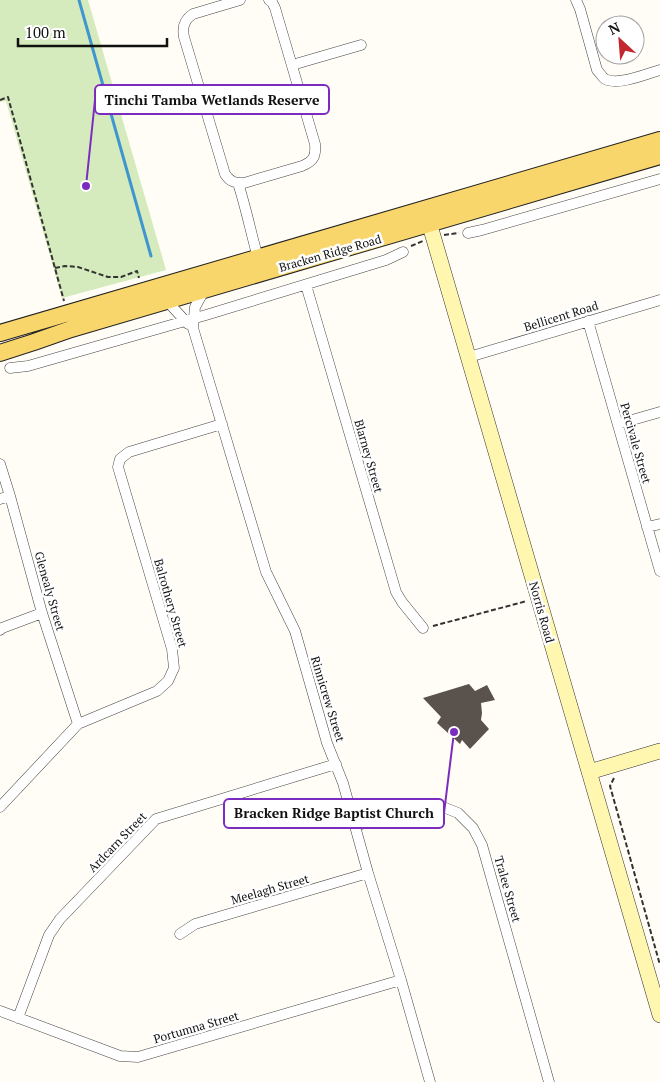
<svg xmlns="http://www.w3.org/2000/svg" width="660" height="1082" viewBox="0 0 660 1082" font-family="'PT Serif',serif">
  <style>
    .green { fill: #d5ebbd }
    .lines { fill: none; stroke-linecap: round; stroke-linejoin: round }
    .stream { stroke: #3f96cf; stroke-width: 3 }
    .building { fill: #5a524d }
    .street-casing { stroke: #444; stroke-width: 11 }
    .secondary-casing { stroke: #333; stroke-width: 16 }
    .primary-casing { stroke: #222; stroke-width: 18 }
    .path { stroke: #333; stroke-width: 2; stroke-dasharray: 5 2.5; stroke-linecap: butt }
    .street { stroke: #fff; stroke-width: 10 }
    .secondary { stroke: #fff6b0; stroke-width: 15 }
    .primary { stroke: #f9d66b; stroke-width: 16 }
    .labels { text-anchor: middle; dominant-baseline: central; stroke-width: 5; stroke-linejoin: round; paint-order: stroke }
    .street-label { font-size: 12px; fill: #111; stroke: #fff }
    .leader { fill: none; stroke: #7b2cbf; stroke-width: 2 }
    .callout-dot { fill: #7b2cbf; stroke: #fff; stroke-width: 2 }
    .callout { fill: #fff; stroke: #7b2cbf; stroke-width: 2 }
    .callout-label { font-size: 14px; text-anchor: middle; font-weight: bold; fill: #111 }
  </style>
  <rect width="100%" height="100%" fill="#fffdf5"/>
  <path class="green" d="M 0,0 L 88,0 L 166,270 L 62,298 L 6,101 L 0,102 Z"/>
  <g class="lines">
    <path class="stream" d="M 79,0 L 151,256"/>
  </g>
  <path class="building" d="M 469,684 L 475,691 L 487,685 L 495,700 L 481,703 L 482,713 L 481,720 L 489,729 L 470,749 L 462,740 L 460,744 L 437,723 L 441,717 L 423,698 Z"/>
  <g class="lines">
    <g class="street-casing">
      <path id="street" d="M 240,0 L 193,14 C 184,20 182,27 184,37 L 225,174 C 230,182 235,183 244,183 L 302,166 C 314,161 316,156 315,144 L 275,8 L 272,2 L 269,0
        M 576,0 L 580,9 L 597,70 C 600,73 602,77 605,79 C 618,86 646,74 660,70
        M 292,65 L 361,45
        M 238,183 C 246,208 251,233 258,258
        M 468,233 L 482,230 L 660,179
        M 306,285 L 396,592 L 402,602 L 423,628
        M 205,289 L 195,307 L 193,328 L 266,572 L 295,631 L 327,743 L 343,783 L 368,873 L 401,980 L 430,1082
        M 167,301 L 188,324
        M 588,321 L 660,571
        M 469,357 L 660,300
        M 10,368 L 28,366 L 206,315 L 386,260 L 403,252
        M 618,424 L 660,412
        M 0,464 L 10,496 L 42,613 L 78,724
        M 0,499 L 10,496
        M 647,527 L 660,524
        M 0,630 L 2,628 L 42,613
        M 0,807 L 78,724 L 157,691 L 168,681 L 174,668 L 172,649 L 118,467 L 120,459 L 129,452 L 222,424
        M 355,826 L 418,806 L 438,805 L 458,813 L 473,828 L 482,845 L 549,1082
        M 180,934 L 195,924 L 368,873
        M 0,1011 L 120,1056 L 138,1057 L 401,980
        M 18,1018 L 49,935 L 60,919 L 156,819 L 336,764"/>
    </g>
    <g class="secondary-casing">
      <path id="secondary" d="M 426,212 L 660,1015
        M 589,772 L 660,751"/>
    </g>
    <g class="primary-casing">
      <path id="primary" d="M 0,333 L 660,140
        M 0,353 L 34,342 L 71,329 L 660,156"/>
    </g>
    <path class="path" d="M 0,100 L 8,97 L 64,301
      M 444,235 L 459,233
      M 411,246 L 423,241
      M 55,268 L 65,266 L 78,267 L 108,277 L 121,277 L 137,271 L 139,278
      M 433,626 L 527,601
      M 614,778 L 610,786 L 660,965"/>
    <use href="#street" class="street"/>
    <use href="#secondary" class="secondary"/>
    <use href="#primary" class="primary"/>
  </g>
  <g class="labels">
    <g class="street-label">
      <text transform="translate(330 253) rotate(-16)">Bracken Ridge Road</text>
      <text transform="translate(561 316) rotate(-17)">Bellicent Road</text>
      <text transform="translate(636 443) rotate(74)">Percivale Street</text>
      <text transform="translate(369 456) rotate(74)">Blarney Street</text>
      <text transform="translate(50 591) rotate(74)">Glenealy Street</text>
      <text transform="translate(171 603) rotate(74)">Balrothery Street</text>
      <text transform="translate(542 612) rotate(74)">Norris Road</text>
      <text transform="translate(328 699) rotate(73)">Rinnicrew Street</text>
      <text transform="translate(117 842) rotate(-46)">Ardcarn Street</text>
      <text transform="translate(270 889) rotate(-16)">Meelagh Street</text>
      <text transform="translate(508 889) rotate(74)">Tralee Street</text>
      <text transform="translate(196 1027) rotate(-16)">Portumna Street</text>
    </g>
  </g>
  <path class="leader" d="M86 186L95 100M454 732L444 813"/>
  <g class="callout-dot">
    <circle cx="86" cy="186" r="5"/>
    <circle cx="454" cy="732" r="5"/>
  </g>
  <g class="callout">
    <rect x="95" y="85" width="234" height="29" rx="5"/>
    <rect x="224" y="799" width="220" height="29" rx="5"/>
  </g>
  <g class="callout-label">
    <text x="212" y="105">Tinchi Tamba Wetlands Reserve</text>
    <text x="334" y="818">Bracken Ridge Baptist Church</text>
  </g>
  <g transform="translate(620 40) rotate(334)"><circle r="24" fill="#ffffff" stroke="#a0a0a0"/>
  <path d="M0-4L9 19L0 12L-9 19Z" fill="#c4262e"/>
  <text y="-8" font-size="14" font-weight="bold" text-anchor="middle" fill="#111111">N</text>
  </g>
  <path d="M18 38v8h149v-8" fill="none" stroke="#111111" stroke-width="2.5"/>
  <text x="25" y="38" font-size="15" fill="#111111" stroke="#ffffff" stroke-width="4" paint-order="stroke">100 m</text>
</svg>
